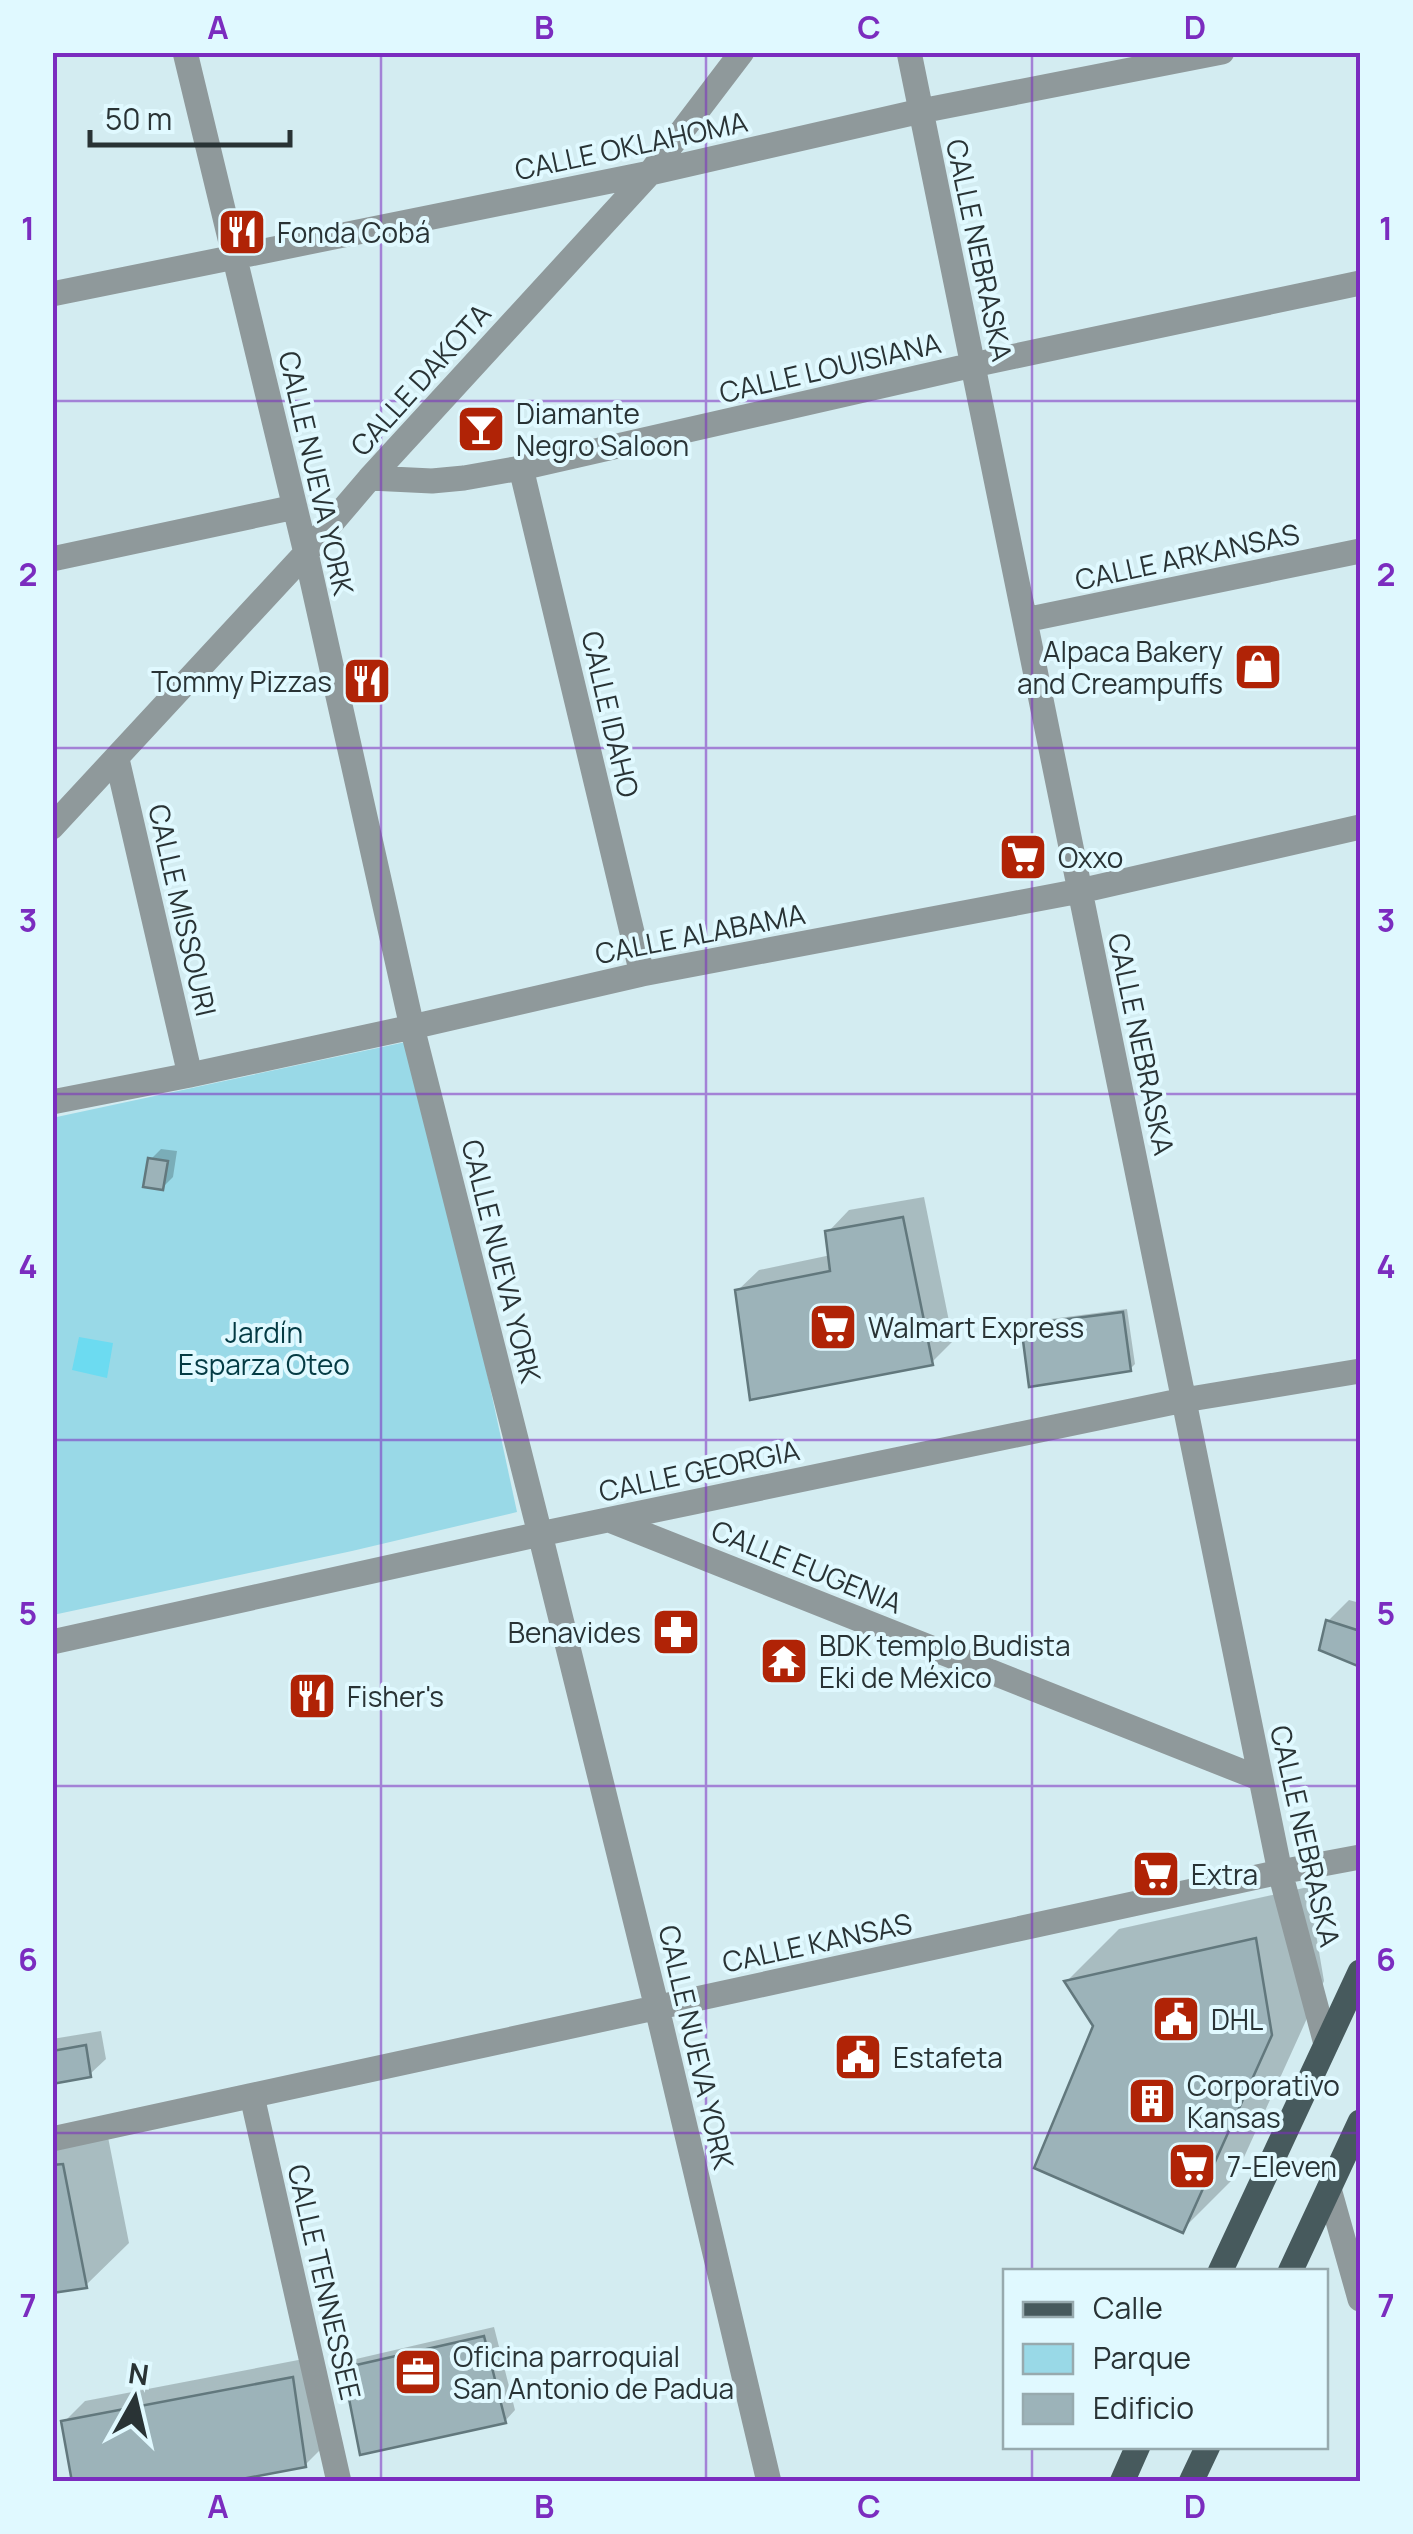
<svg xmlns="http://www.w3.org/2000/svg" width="1413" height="2534" viewBox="0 0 1413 2534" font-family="Manrope,sans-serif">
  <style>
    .green { fill: #99d9e7 }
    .water { fill: #6cdbf1 }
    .shadow { fill: #0003 }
    .building { fill: #9cb3b9; stroke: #62787d; stroke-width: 2.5 }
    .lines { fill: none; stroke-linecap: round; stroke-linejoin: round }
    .minor { stroke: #8f999b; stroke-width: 25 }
    .major { stroke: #475a5d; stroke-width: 25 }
    .grid { fill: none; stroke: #7b2cbf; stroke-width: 2.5; stroke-opacity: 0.55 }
    .labels { text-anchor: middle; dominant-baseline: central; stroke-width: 8; stroke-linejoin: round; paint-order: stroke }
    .street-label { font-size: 28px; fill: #293335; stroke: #e0f9ff }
    .poi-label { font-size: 28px; fill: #293335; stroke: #e0f9ff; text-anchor: start }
    .park-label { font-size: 28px; fill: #043b44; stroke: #e0f9ff }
    .neatline { fill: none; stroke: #7b2cbf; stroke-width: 4 }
    .grid-label { font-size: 32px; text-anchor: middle; font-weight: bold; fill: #7b2cbf }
  </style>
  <rect width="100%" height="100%" fill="#d3ecf1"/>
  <path class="green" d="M 415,1040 L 517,1512 L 352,1551 L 53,1615 L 52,1118 Z"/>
  <path class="water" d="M 79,1337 L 113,1343 L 107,1378 L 72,1370 Z"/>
  <path class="shadow" d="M 161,1149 L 177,1151 L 173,1177 L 163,1187 L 151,1159 Z
    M 924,1197 L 953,1341 L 932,1362 L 737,1291 L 759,1270 L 831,1255 L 828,1232 L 849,1210 Z
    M 1127,1309 L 1135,1364 L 1130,1369 L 1023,1326 L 1028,1322 Z
    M 1349,1600 L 1360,1603 L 1360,1664 L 1322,1648 L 1328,1621 Z
    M 1308,1887 L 1324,1981 L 1235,2177 L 1182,2230 L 1096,2025 L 1067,1981 L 1119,1929 Z
    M 101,2031 L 106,2059 L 90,2074 L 52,2081 L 52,2039 Z
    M 107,2132 L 129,2243 L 86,2285 L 52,2291 L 52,2143 Z
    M 494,2327 L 515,2410 L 505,2421 L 346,2369 L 356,2359 Z
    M 314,2357 L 326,2444 L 305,2465 L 64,2422 L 85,2401 Z"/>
  <path class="building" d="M 148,1158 L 168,1161 L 163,1190 L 143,1187 Z
    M 903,1217 L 933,1365 L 750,1400 L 735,1290 L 830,1271 L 825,1231 Z
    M 1123,1312 L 1131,1371 L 1029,1387 L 1021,1325 Z
    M 1326,1620 L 1360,1631 L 1360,1667 L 1319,1650 Z
    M 1256,1938 L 1272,2035 L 1183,2233 L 1034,2168 L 1093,2026 L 1064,1981 Z
    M 86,2045 L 91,2077 L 52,2084 L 52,2051 Z
    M 63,2164 L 87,2288 L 52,2293 L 52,2165 Z
    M 484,2336 L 506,2423 L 360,2455 L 343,2368 Z
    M 293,2377 L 306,2467 L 226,2482 L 72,2482 L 61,2421 Z"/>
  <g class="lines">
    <path class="minor" d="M 185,52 L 306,553 L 412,1027 L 540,1534 L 657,2008 L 769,2482
      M 909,52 L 1280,1872 L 1326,2044
      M 52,294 L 650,173 L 921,111 L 1222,52
      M 521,468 L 642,974
      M 370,478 L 432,481 L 464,478 L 521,468 L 973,365 L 1360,283
      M 52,559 L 295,507
      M 1025,620 L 1360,551
      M 117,759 L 190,1075
      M 52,827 L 306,553 L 370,478 L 650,173 L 742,52
      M 52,1102 L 190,1075 L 412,1027 L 642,974 L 1080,891 L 1360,827
      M 609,1520 L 1261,1779
      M 52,1642 L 540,1534 L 1184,1400 L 1360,1371
      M 252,2096 L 339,2482
      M 52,2139 L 1280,1872 L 1360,1857
      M 1329,2189 L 1360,2299"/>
    <path class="major" d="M 1220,2272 L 1360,1972
      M 1290,2272 L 1360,2122
      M 1122,2482 L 1138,2446
      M 1191,2482 L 1208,2446"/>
  </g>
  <path class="grid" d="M 381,52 L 381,2482M 706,52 L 706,2482M 1032,52 L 1032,2272M 52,401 L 1360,401M 52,748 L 1360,748M 52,1094 L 1360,1094M 52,1440 L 1360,1440M 52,1786 L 1360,1786M 52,2133 L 1360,2133M 1032,2446 L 1032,2482"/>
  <defs>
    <g id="restaurant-square" transform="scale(2.5)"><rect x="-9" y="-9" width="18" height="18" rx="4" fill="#b02306" stroke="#e0f9ff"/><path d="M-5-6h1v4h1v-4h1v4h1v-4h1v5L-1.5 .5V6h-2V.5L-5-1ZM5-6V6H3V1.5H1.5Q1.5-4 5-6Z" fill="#fff"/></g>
    <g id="bar-square" transform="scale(2.5)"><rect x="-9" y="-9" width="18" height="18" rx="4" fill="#b02306" stroke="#e0f9ff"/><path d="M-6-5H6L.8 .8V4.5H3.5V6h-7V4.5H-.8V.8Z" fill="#fff"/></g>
    <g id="shop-square" transform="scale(2.5)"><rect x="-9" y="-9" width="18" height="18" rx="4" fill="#b02306" stroke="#e0f9ff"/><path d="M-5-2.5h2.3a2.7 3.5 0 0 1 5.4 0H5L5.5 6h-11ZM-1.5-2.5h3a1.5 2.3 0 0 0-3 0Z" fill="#fff"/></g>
    <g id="supermarket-square" transform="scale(2.5)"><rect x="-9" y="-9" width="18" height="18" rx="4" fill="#b02306" stroke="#e0f9ff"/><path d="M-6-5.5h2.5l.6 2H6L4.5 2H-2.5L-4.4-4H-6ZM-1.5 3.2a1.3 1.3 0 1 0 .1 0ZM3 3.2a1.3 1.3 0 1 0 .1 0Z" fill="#fff"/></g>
    <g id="pharmacy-square" transform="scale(2.5)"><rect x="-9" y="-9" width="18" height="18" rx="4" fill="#b02306" stroke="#e0f9ff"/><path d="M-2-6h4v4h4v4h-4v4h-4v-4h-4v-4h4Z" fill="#fff"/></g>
    <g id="temple-square" transform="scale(2.5)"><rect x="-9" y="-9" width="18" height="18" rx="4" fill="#b02306" stroke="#e0f9ff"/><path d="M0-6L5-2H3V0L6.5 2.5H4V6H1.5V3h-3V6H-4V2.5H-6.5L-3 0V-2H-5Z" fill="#fff"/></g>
    <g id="civic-square" transform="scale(2.5)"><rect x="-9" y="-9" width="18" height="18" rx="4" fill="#b02306" stroke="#e0f9ff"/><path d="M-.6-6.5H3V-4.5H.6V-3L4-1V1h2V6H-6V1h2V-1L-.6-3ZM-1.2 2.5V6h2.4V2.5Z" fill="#fff"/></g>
    <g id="building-square" transform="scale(2.5)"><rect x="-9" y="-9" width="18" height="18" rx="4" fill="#b02306" stroke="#e0f9ff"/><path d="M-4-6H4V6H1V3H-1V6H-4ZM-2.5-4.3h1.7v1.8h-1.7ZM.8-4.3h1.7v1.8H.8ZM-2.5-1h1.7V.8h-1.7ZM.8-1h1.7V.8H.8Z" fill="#fff"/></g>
    <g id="office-square" transform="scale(2.5)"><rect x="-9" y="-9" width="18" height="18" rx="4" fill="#b02306" stroke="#e0f9ff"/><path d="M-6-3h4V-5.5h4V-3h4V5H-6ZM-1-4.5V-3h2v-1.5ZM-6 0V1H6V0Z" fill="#fff"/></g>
  </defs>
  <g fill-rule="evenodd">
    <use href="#restaurant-square" x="242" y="232"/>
    <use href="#bar-square" x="481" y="429"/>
    <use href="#shop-square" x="1258" y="667"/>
    <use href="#restaurant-square" x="367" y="681"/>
    <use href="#supermarket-square" x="1023" y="857"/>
    <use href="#supermarket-square" x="833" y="1327"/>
    <use href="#pharmacy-square" x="676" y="1632"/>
    <use href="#temple-square" x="784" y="1661"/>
    <use href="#restaurant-square" x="312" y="1696"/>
    <use href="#supermarket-square" x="1156" y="1874"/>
    <use href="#civic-square" x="1176" y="2019"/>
    <use href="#civic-square" x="858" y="2057"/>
    <use href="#building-square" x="1152" y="2101"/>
    <use href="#supermarket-square" x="1192" y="2166"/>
    <use href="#office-square" x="418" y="2372"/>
  </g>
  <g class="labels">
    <g class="street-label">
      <text transform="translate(631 145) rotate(-12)">CALLE OKLAHOMA</text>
      <text transform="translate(980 250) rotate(78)">CALLE NEBRASKA</text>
      <text transform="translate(830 367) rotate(-13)">CALLE LOUISIANA</text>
      <text transform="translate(420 379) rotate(-48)">CALLE DAKOTA</text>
      <text transform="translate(317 473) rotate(77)">CALLE NUEVA YORK</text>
      <text transform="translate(1187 556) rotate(-12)">CALLE ARKANSAS</text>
      <text transform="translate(611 714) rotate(77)">CALLE IDAHO</text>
      <text transform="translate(183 910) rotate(77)">CALLE MISSOURI</text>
      <text transform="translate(700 933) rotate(-11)">CALLE ALABAMA</text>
      <text transform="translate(1142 1044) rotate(78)">CALLE NEBRASKA</text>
      <text transform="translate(502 1261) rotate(76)">CALLE NUEVA YORK</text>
      <text transform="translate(699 1470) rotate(-12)">CALLE GEORGIA</text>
      <text transform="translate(807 1566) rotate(22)">CALLE EUGENIA</text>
      <text transform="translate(1306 1836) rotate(77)">CALLE NEBRASKA</text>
      <text transform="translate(817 1942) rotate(-12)">CALLE KANSAS</text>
      <text transform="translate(697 2047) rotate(77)">CALLE NUEVA YORK</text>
      <text transform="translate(325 2282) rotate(77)">CALLE TENNESSEE</text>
    </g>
    <g class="poi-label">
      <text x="277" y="232">Fonda Cobá</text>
      <text x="516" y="413">Diamante<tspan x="516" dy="32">Negro Saloon</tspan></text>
      <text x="1223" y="651" text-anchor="end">Alpaca Bakery<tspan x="1223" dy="32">and Creampuffs</tspan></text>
      <text x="332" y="681" text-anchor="end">Tommy Pizzas</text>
      <text x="1058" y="857">Oxxo</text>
      <text x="868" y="1327">Walmart Express</text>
      <text x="641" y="1632" text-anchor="end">Benavides</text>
      <text x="819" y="1645">BDK templo Budista<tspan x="819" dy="32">Eki de México</tspan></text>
      <text x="347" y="1696">Fisher's</text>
      <text x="1191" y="1874">Extra</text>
      <text x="1211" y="2019">DHL</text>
      <text x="893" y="2057">Estafeta</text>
      <text x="1187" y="2085">Corporativo<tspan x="1187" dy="32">Kansas</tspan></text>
      <text x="1227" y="2166">7-Eleven</text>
      <text x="453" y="2356">Oficina parroquial<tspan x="453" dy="32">San Antonio de Padua</tspan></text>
    </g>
    <g class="park-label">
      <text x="264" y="1332">Jardín<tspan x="264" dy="32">Esparza Oteo</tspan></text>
    </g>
  </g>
  <rect width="1413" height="2534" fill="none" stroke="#e0f9ff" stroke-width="110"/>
  <rect x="1003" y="2269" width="325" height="180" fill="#e0f9ff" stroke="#97aaae" stroke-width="2.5"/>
  <rect x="1023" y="2302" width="50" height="15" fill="#475a5d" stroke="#97aaae" stroke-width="2.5"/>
  <text x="1093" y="2319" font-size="30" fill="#293335">Calle</text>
  <rect x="1023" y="2344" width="50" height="30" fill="#99d9e7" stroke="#97aaae" stroke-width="2.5"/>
  <text x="1093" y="2369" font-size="30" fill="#293335">Parque</text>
  <rect x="1023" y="2394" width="50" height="30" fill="#9cb3b9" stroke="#97aaae" stroke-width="2.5"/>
  <text x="1093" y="2419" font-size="30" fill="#293335">Edificio</text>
  <g transform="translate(135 2399) rotate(8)" stroke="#e0f9ff" stroke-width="8" paint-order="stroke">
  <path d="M0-8L18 38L0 25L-18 38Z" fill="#293335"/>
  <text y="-15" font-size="28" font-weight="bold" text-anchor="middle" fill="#293335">N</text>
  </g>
  <path d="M90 130v15h200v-15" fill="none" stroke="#293335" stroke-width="5"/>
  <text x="105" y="130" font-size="30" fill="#293335" stroke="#e0f9ff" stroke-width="8" paint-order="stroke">50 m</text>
  <rect x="55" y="55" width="1303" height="2424" class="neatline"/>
  <g class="grid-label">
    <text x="218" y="39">A</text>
    <text x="544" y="39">B</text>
    <text x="869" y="39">C</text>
    <text x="1195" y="39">D</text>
    <text x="28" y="240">1</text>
    <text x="1386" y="240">1</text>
    <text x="28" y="586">2</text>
    <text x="1386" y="586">2</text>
    <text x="28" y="932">3</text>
    <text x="1386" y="932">3</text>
    <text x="28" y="1278">4</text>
    <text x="1386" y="1278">4</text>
    <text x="28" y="1625">5</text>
    <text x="1386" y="1625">5</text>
    <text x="28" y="1971">6</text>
    <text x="1386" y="1971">6</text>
    <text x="28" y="2317">7</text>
    <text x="1386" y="2317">7</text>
    <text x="218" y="2518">A</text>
    <text x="544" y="2518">B</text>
    <text x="869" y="2518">C</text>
    <text x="1195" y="2518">D</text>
  </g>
</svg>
